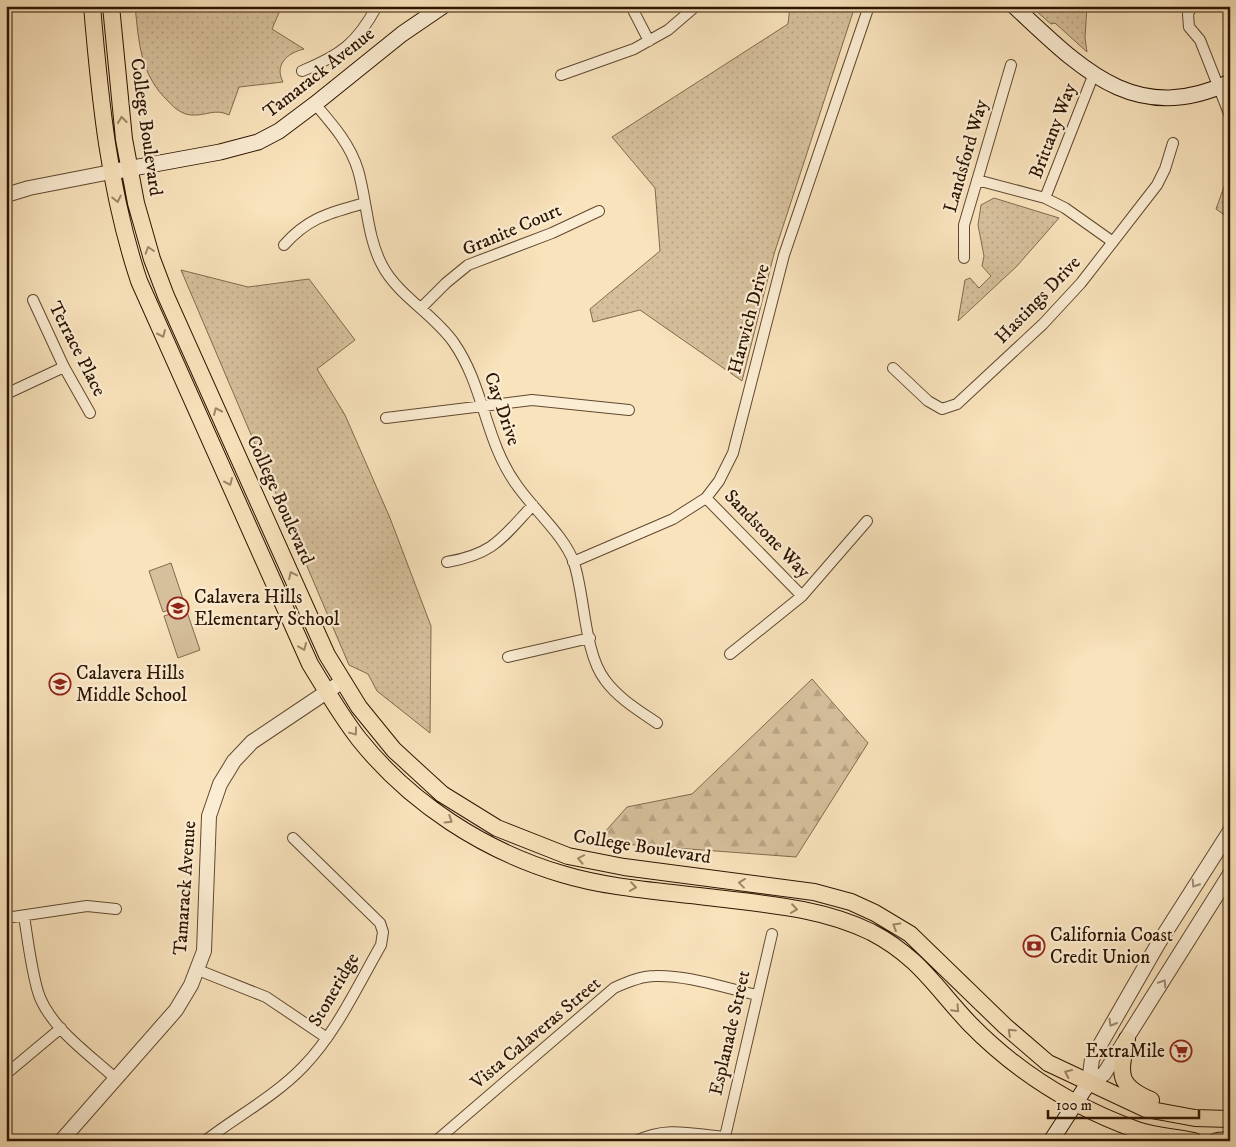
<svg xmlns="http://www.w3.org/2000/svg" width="1236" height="1147" viewBox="0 0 1236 1147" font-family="'IM FELL DW Pica',serif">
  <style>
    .grass { fill: url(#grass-dots); stroke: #826a4e }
    .forest { fill: url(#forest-firs); stroke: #826a4e }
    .pitch { fill: #d6c09c; stroke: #826a4e }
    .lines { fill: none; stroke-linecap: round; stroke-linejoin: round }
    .minor-casing { stroke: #60482f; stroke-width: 12 }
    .tertiary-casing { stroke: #60482f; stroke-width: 16 }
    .secondary-casing { stroke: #2d1400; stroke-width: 17 }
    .primary-casing { stroke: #2d1400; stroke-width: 18 }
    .minor { stroke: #fbedd3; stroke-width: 10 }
    .tertiary { stroke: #fbedd3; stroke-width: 14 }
    .secondary { stroke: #fbedd3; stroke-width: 15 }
    .primary { stroke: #f9e3bc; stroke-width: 16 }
    .oneway { stroke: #9d8667 }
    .oneway2 { stroke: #9e8b74 }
    .labels { text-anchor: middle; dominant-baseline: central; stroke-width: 4.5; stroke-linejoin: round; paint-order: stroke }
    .street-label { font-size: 19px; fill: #2d1400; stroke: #fbedd3 }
    .poi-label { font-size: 19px; fill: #2d1400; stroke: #fbedd3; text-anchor: start }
  </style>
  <defs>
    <pattern id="grass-dots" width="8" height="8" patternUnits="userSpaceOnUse" patternTransform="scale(1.25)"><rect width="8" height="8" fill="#d6c09c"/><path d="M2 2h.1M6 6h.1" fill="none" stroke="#b8a485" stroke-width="1.8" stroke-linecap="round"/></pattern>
    <pattern id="forest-firs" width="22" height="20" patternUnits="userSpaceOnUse" patternTransform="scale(1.25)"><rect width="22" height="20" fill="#d6c09c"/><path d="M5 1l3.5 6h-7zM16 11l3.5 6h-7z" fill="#b8a485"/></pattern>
  </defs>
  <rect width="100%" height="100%" fill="#f9e3bc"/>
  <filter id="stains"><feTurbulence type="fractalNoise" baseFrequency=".004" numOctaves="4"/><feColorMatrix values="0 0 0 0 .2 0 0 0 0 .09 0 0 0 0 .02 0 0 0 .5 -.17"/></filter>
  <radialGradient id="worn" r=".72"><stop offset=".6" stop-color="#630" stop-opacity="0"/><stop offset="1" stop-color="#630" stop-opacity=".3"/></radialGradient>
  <path class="grass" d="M 135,6 L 287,6 L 281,8 L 272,29 L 304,49 C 287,53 274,65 283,82 L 239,87 L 229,115 C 215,108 206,116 192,115 C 183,115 174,108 169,102 C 140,75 139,43 135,6 Z
    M 790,6 L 855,6 L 774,254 L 742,381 L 640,310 L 593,322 L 590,309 L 660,251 L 655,188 L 612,137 L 788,24 Z
    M 1048,6 L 1087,6 L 1085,38 L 1087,52 L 1055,23 L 1051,24 L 1035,10 Z
    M 1230,170 L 1230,219 L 1216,209 Z
    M 994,198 L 1059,218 L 1017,266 L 958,321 L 965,280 L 970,278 L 979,288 L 991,276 L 982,266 L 984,256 L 978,225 L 981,205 Z
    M 181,270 L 248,287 L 309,279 L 355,340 L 317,369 L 345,415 L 390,518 L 431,626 L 430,733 L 377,691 L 368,674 L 349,665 Z"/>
  <path class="forest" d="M 812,679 L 868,743 L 796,857 L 596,842 L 627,807 L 692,794 Z"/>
  <path class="pitch" d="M 171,563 L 185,605 L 163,612 L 149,571 Z
    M 186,609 L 200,650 L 178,658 L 164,616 Z"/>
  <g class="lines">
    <g class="minor-casing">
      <path id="minor" d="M 631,6 L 649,41
        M 1192,6 L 1188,14 L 1189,27 L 1200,40 L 1230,116
        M 302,71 C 341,55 357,43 377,6
        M 561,75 L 634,49 L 668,30 L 696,6
        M 315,104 C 333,125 350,144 358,170 C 367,201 367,237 382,265 C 398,296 434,314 454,343 C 484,386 485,441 516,484 C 532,508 565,536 574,563 C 585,596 584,653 605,680 C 618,698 638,710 657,723
        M 977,180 L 1045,198 L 1065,208 L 1113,242
        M 1045,198 L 1093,76
        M 284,245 C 309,217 330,213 365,203
        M 964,258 L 964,225 L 1011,65
        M 33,300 L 64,367 L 90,413
        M 421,308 L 446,283 L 468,265 L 552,233 L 599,211
        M 893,368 L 928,401 L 942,409 L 957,404 L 1043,324 L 1081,283 L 1157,185 L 1165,169 L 1173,143
        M 6,394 L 64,367
        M 386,418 L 532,400 L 629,410
        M 706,498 L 802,596
        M 447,562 C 494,554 502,538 533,505
        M 573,562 L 673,519 L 706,498 L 719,481 L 733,453 L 784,255 L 869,6
        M 730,654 L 802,596 L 867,521
        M 508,657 L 590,638
        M 24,916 C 28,941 31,968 38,992 C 49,1027 89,1054 115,1078
        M 6,918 L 87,906 L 116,909
        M 198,970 L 266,997 L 327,1038
        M 6,1074 L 61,1028
        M 205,1141 C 237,1116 274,1097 303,1067 C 336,1033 357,987 381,945 L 383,932 L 380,923 L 293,838
        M 436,1141 L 614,988 C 627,982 641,976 655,976 C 689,975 724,988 757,995
        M 636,1141 C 667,1126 691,1134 724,1137
        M 724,1141 L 772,934"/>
    </g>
    <g class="tertiary-casing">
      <path id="tertiary" d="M 6,195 L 29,188 L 111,172
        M 1089,1082 L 1092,1059 L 1158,944 L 1230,831
        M 1089,1082 L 1104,1074 L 1230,874
        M 61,1141 L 176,1010 L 191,985 L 204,951 L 209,816 L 220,784 L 234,761 L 252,742 L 343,681"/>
    </g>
    <g class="secondary-casing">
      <path id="secondary" d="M 1014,6 C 1079,66 1134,128 1230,82
        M 111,172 L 220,152 L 258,142 L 279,131 L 315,104 L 402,34 L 443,6
        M 1051,1141 L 1089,1082"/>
    </g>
    <g class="primary-casing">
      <path id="primary" d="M 92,6 C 100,100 109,191 139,281 L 310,664 C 326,690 341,716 359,739 C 410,803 484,851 562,874 C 608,888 659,891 707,897 C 763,904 820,907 871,932 C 919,957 935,987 970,1024 C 1017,1072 1073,1107 1137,1130 C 1154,1136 1175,1137 1194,1141
        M 111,6 L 124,139 L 136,203 L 152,259 L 166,296 L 327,655 L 359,707 L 394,750 L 442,794 L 497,828 L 568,856 L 624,867 L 814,892 L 851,902 L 875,913 L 910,934 L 1005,1026 L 1048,1063 L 1146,1109 L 1195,1118 L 1230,1119
        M 1127,1039 C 1120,1072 1115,1085 1151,1100
        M 1217,1141 L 1230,1140"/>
    </g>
    <use href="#minor" class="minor"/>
    <use href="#tertiary" class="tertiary"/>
    <use href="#secondary" class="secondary"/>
    <use href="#primary" class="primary"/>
  </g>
  <defs><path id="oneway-chevron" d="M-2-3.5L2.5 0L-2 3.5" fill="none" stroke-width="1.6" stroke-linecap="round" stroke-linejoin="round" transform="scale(1.25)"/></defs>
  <g class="oneway">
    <use href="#oneway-chevron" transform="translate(122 120) rotate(-96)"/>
    <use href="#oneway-chevron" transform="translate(117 199) rotate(78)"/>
    <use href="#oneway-chevron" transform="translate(149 250) rotate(-108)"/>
    <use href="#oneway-chevron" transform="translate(162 334) rotate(66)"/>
    <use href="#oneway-chevron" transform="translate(217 411) rotate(-114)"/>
    <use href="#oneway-chevron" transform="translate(229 482) rotate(66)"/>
    <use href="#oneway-chevron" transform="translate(292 575) rotate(-115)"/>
    <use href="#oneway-chevron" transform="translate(303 647) rotate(67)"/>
    <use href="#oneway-chevron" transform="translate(354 732) rotate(53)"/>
    <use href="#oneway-chevron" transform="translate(449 820) rotate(32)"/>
    <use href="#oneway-chevron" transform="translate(581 859) rotate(-169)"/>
    <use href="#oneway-chevron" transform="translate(742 883) rotate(-173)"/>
    <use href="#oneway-chevron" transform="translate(633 887) rotate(8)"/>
    <use href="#oneway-chevron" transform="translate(794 909) rotate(8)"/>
    <use href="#oneway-chevron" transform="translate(896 926) rotate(-149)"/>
    <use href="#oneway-chevron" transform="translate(956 1009) rotate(47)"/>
    <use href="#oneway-chevron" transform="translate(1011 1032) rotate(-137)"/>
    <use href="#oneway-chevron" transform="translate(1068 1073) rotate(-155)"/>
  </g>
  <g class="oneway2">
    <use href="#oneway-chevron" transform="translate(1195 884) rotate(123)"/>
    <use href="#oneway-chevron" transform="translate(1163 983) rotate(-58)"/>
    <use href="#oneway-chevron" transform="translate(1112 1023) rotate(120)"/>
  </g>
  <defs>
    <g id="school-ring" transform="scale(1.125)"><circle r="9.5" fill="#fbedd3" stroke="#8f2418" stroke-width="1.5"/><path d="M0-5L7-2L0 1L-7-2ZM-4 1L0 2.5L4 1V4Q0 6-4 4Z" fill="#8f2418"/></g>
    <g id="bank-ring" transform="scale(1.125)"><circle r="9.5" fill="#fbedd3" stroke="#8f2418" stroke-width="1.5"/><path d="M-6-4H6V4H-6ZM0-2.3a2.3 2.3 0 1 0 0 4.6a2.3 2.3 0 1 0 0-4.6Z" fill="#8f2418"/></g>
    <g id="supermarket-ring" transform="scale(1.125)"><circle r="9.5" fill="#fbedd3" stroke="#8f2418" stroke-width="1.5"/><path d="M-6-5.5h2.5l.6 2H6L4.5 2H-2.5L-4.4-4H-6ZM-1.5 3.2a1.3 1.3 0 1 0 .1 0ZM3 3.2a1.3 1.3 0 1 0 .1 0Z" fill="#8f2418"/></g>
  </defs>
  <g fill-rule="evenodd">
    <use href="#school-ring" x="178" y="608"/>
    <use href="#school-ring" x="60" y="684"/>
    <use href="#bank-ring" x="1034" y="946"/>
    <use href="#supermarket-ring" x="1181" y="1051"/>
  </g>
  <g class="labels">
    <g class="street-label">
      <text transform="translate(319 73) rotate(-38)">Tamarack Avenue</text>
      <text transform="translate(146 127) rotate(82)">College Boulevard</text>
      <text transform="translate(1053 131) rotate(-69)">Brittany Way</text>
      <text transform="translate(966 156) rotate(-74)">Landsford Way</text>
      <text transform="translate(512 230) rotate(-23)">Granite Court</text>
      <text transform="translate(1038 300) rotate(-46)">Hastings Drive</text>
      <text transform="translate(749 319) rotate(-75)">Harwich Drive</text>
      <text transform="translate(77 349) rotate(63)">Terrace Place</text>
      <text transform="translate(502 409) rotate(71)">Cay Drive</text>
      <text transform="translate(280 500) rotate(66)">College Boulevard</text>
      <text transform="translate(767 534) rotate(46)">Sandstone Way</text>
      <text transform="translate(642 847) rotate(9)">College Boulevard</text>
      <text transform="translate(185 888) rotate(-86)">Tamarack Avenue</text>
      <text transform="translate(334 990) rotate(-60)">Stoneridge</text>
      <text transform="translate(536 1033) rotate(-40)">Vista Calaveras Street</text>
      <text transform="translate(730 1033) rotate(-77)">Esplanade Street</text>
    </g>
    <g class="poi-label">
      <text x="194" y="597">Calavera Hills<tspan x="194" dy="22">Elementary School</tspan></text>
      <text x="76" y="673">Calavera Hills<tspan x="76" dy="22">Middle School</tspan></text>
      <text x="1050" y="935">California Coast<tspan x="1050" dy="22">Credit Union</tspan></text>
      <text x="1165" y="1051" text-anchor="end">ExtraMile</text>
    </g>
  </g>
  <rect width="1236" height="1147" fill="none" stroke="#f9e3bc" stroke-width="25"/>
  <rect x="8" y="8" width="1221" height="1132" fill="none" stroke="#2d1400" stroke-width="2.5"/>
  <rect x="12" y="12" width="1211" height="1122" fill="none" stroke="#2d1400"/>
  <path d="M1048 1110v8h151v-8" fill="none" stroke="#2d1400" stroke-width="2.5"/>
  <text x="1056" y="1110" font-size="15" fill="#2d1400" stroke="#fbedd3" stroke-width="4" paint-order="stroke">100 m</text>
  <rect width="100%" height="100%" filter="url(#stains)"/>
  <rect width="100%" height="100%" fill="url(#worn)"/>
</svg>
